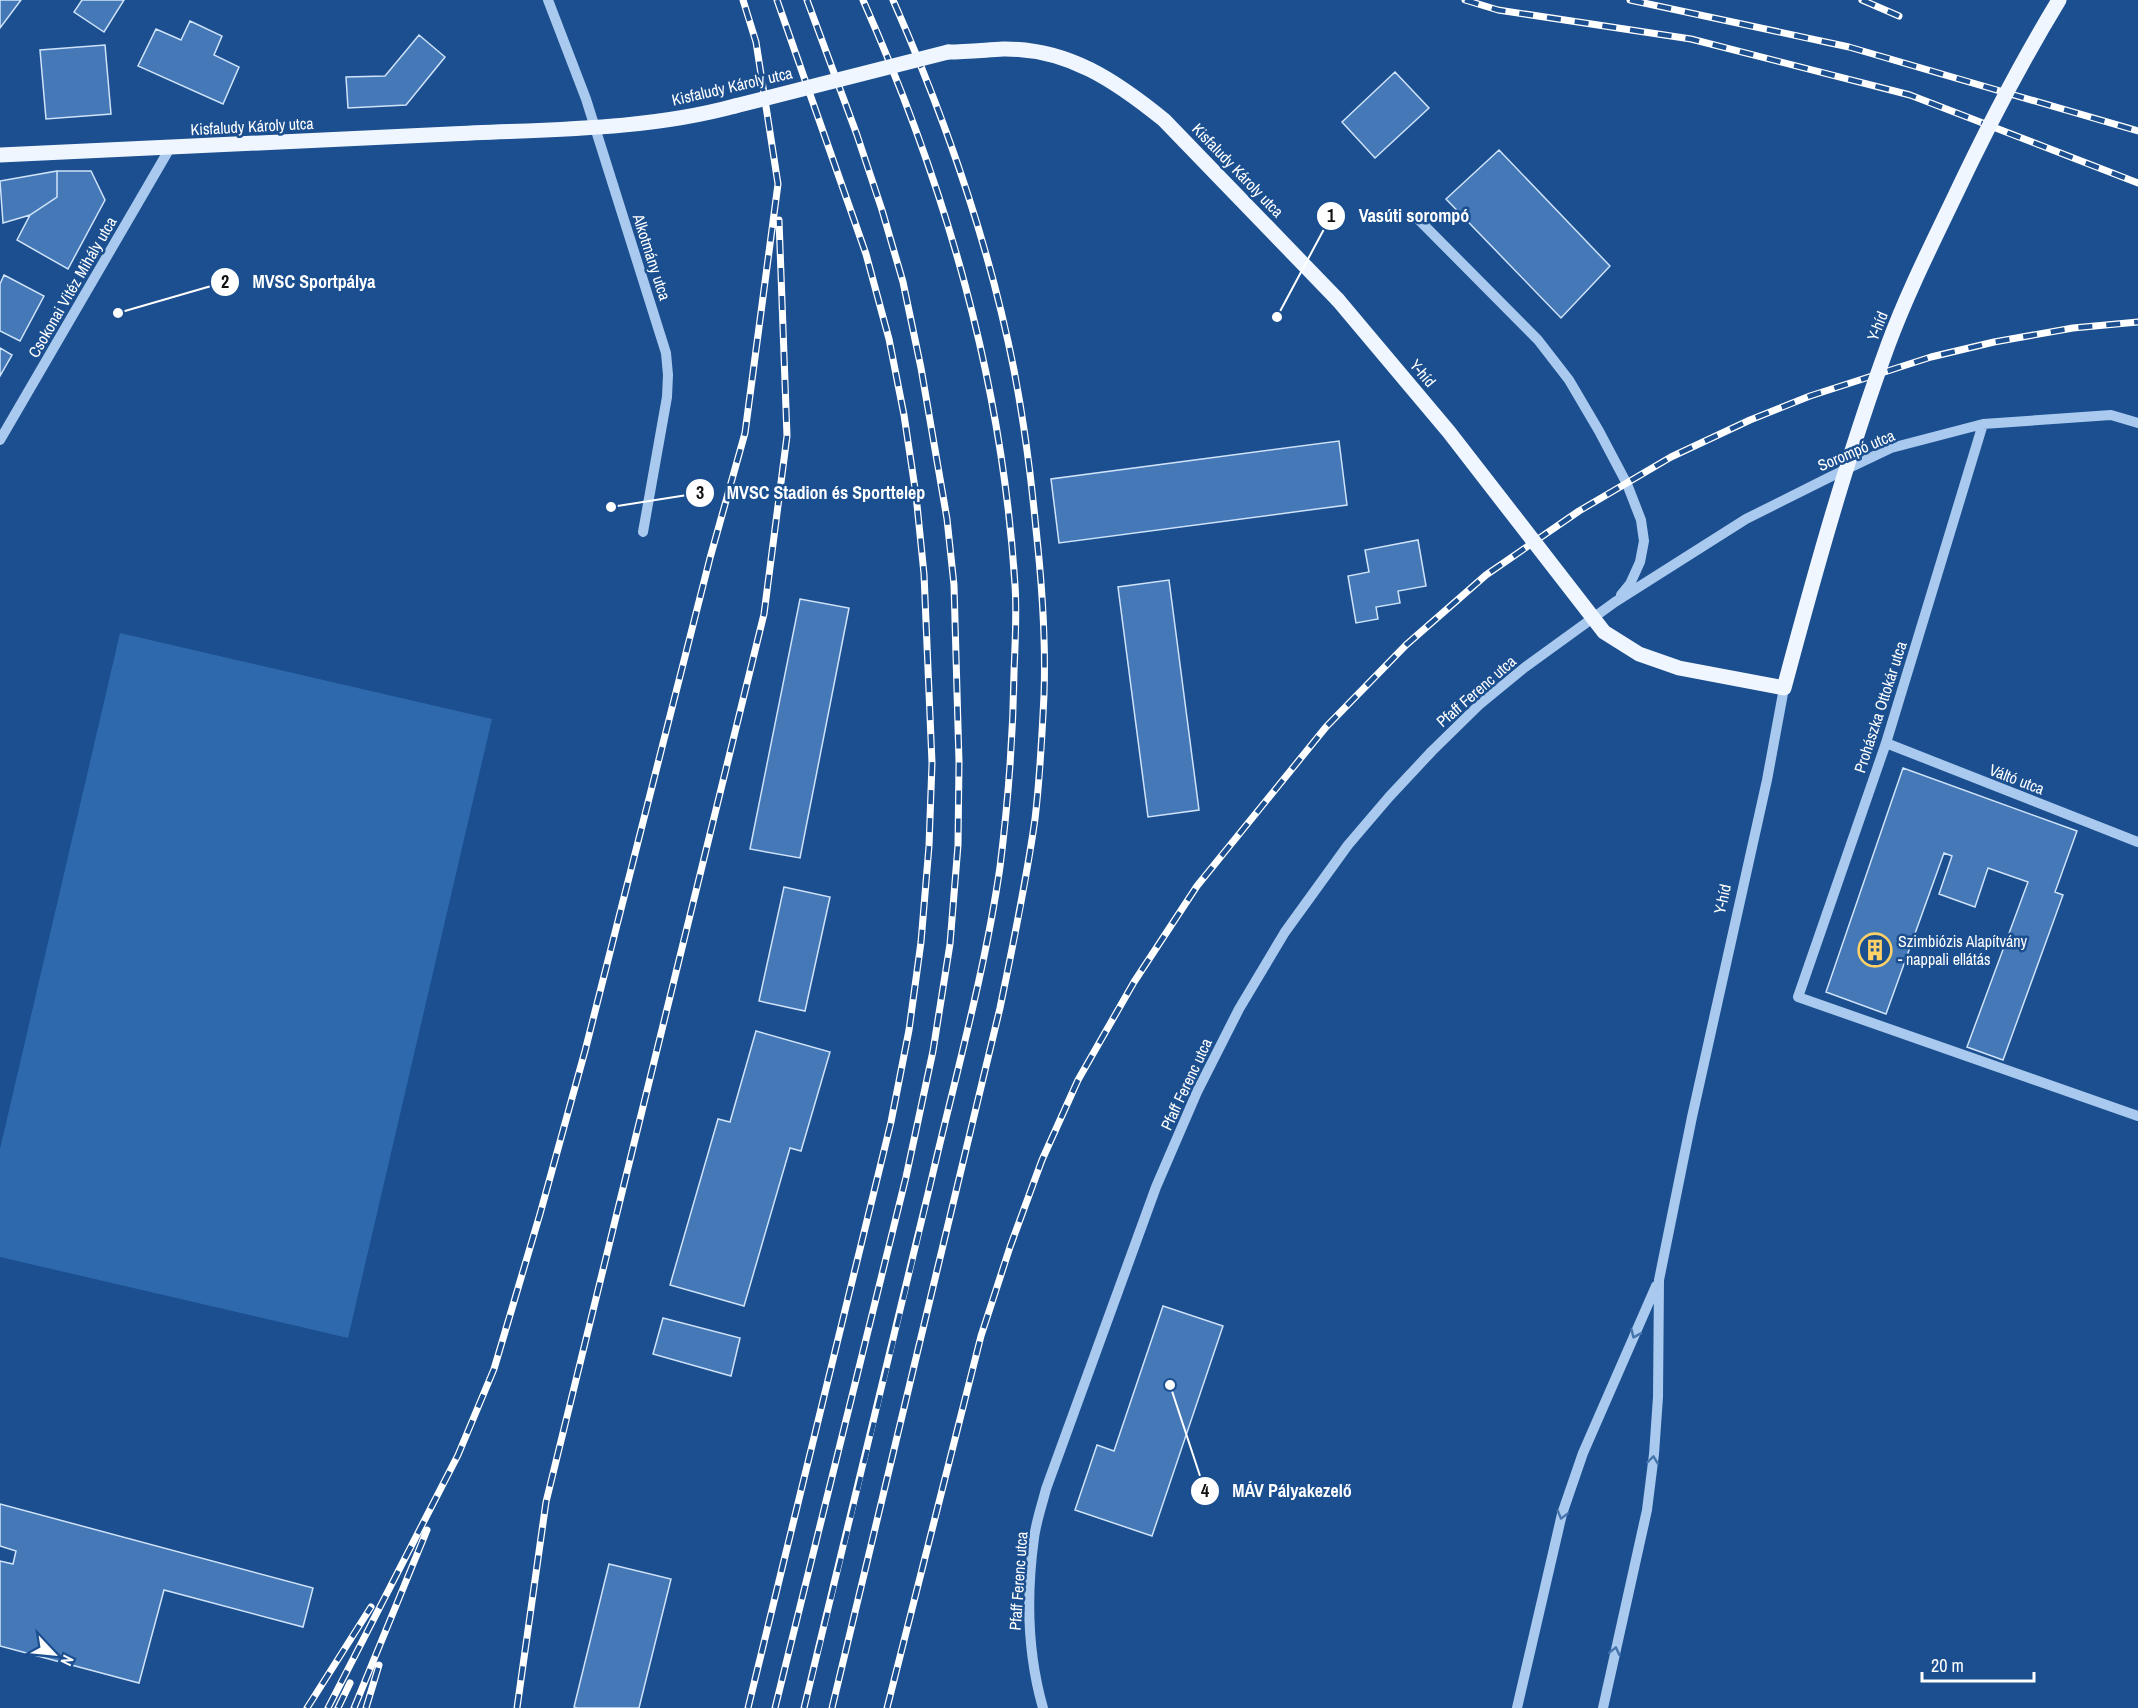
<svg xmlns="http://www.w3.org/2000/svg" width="2138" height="1708" viewBox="0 0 2138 1708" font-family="'Archivo Narrow',sans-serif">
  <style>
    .green { fill: #2e69ad }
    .building { fill: #4478b7; stroke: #cfe3fa; stroke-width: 1.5 }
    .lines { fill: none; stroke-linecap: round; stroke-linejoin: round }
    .minor { stroke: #a9c9ee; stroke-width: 10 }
    .major { stroke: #f0f6ff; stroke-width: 15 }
    .rail-casing { stroke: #fff; stroke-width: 7 }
    .rail { stroke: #1b4f8f; stroke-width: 4.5; stroke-dasharray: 14; stroke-linecap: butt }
    .major-bridge { stroke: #f0f6ff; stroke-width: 15 }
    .oneway { stroke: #4674ac }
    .labels { text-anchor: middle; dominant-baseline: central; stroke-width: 5; stroke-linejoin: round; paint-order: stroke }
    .street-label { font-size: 16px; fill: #fff; stroke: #1b4f8f }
    .poi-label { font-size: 16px; fill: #fff; stroke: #1b4f8f; text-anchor: start }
    .leader { fill: none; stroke: #fff; stroke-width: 2 }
    .callout-dot { fill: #fff; stroke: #1b4f8f; stroke-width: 2 }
    .mark-label { font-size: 18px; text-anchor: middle; font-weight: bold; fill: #111 }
    .callout-label { font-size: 18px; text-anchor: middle; font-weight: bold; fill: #fff; stroke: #1b4f8f; stroke-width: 5; stroke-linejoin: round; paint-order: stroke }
  </style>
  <rect width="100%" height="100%" fill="#1b4f8f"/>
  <path class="green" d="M 120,633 L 492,719 L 348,1338 L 0,1257 L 0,1149 Z"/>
  <path class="building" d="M 0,0 L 21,0 L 0,28 Z
    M 82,0 L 124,0 L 104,32 L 74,12 Z
    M 190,21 L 222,36 L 214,55 L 239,67 L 223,104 L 138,66 L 156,29 L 181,40 Z
    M 419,35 L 445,57 L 406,105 L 348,108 L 346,77 L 385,76 Z
    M 105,45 L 111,114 L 46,119 L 40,50 Z
    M 1395,72 L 1429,108 L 1375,158 L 1342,122 Z
    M 1499,150 L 1610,266 L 1561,318 L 1446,199 Z
    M 57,171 L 91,171 L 105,200 L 68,269 L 17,240 L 30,215 L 57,197 Z
    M 57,171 L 57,197 L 30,215 L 3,223 L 0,181 Z
    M 4,275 L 44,296 L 20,341 L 0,331 L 0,284 Z
    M 0,348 L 12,355 L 0,376 Z
    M 1339,441 L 1347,505 L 1059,543 L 1051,479 Z
    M 1418,540 L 1426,586 L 1398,591 L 1400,603 L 1376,607 L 1378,619 L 1356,623 L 1348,576 L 1369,572 L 1365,550 Z
    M 1169,580 L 1199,810 L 1148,817 L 1118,587 Z
    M 800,599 L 849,608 L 800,858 L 750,849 Z
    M 1903,768 L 2077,831 L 2055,892 L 2063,895 L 2003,1060 L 1967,1047 L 2028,882 L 1988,868 L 1975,907 L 1939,894 L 1952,856 L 1944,853 L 1886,1014 L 1826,992 Z
    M 784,887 L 830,897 L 805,1011 L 759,1001 Z
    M 756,1031 L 830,1052 L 801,1151 L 790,1148 L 744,1306 L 670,1285 L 718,1119 L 730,1122 Z
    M 1163,1306 L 1223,1326 L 1152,1536 L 1075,1510 L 1097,1445 L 1114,1451 Z
    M 663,1318 L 740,1338 L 731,1376 L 653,1354 Z
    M 0,1504 L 313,1588 L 303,1627 L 164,1590 L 139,1683 L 0,1646 L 0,1561 L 13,1564 L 16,1551 L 0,1546 Z
    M 609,1564 L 671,1579 L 639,1708 L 577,1708 L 574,1707 Z"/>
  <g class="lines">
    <path class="minor" d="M 548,0 L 586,99 L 666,353 L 668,375 L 667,397 L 643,532
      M 1417,218 L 1538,340 L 1569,380 L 1599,431 L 1627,484 L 1641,520 L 1644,541 L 1640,562 L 1630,584 L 1621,595
      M 1983,424 L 1886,743 L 1798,997 L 2138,1116
      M 0,440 L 170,148
      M 1886,743 L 2138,842
      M 1043,1708 C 1027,1652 1026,1596 1034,1538 C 1036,1522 1042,1505 1046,1489 L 1156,1187 L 1197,1092 L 1239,1009 L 1285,932 L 1348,845 L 1389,797 L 1432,751 L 1479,705 L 1524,668 L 1615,602 L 1746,519 L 1830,477 L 1891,448 L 1983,424 L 2111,415 L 2138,423
      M 1517,1708 L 1562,1514 L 1583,1453 L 1656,1286
      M 1603,1708 L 1647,1510 L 1654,1454 L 1658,1397 L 1659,1280 L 1692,1117 L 1767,780 L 1784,688"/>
    <path class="major" d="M 948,52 C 966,52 985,50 1003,49 C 1068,48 1116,81 1164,120 L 1338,300
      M 0,155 C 150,149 300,142 450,134 C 545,129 643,131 735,106"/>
    <g class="rail-casing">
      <path id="rail" d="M 1465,0 L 1498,10 L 1691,39 L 1910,95 L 2138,183
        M 1630,0 L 1849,47 L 2138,131
        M 1862,0 L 1899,16
        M 307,1708 L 371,1607
        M 328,1708 L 458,1455 L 494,1369 L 540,1214 L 585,1051 L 710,558 L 745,433 L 778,184 L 756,42 L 743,0
        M 338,1708 L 350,1683
        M 354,1708 L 427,1530
        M 366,1708 L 379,1665
        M 517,1708 L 546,1502 L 764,614 L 787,436 L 779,220
        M 748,1708 L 891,1122 L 909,1030 L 921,942 L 929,846 L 932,763 L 924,574 L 916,495 L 904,415 L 889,339 L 866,254 L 777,0
        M 775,1708 L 906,1177 L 933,1051 L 950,944 L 958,845 L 959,762 L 954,585 L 947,519 L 921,368 L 903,282 L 882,210 L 857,135 L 807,0
        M 804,1708 C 848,1531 891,1354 932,1177 C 956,1074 985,971 1000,867 C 1008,803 1013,738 1014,673 C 1015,644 1017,614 1015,585 C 1002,380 946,187 863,0
        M 832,1708 L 1000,1008 C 1013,945 1026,883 1035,819 C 1040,778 1042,736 1044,695 C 1046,640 1042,584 1036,529 C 1031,476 1024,422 1014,370 C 989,243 945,118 893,0
        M 887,1708 L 981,1336 L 1010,1247 L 1042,1160 L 1078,1080 L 1134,982 L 1197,886 L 1326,727 L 1406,645 L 1486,575 L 1579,511 L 1671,457 L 1750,420 L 1810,396 L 1931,357 L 1994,342 L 2073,328 L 2138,322"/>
    </g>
    <use href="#rail" class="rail"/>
    <path class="major-bridge" d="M 735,106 L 948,52
      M 1338,300 L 1449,432 L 1604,632 L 1639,654 L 1679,668 L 1784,688 C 1815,572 1847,457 1888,345 C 1906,296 1930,248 1953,200 C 1985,132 2020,64 2059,0"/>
  </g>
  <defs><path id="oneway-chevron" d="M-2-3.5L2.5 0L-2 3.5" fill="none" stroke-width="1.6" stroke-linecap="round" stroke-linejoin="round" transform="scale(1.5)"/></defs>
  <g class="oneway">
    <use href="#oneway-chevron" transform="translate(1635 1334) rotate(114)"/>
    <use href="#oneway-chevron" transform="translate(1653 1460) rotate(-83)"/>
    <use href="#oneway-chevron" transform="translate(1562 1515) rotate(106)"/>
    <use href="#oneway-chevron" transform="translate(1615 1651) rotate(-77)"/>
  </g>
  <defs>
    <g id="building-ring" transform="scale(1.725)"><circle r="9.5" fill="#1b4f8f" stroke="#ffd166" stroke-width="1.5"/><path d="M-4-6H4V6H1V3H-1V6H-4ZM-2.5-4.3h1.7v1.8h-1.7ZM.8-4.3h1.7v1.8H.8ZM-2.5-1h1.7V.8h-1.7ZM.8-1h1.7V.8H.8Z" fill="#ffd166"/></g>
  </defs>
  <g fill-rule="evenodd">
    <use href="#building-ring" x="1875" y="950"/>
  </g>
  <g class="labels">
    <g class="street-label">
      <text transform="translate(732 86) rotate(-13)">Kisfaludy Károly utca</text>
      <text transform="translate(252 126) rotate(-3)">Kisfaludy Károly utca</text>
      <text transform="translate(1238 170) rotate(46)">Kisfaludy Károly utca</text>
      <text transform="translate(652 257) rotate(72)">Alkotmány utca</text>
      <text transform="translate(72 287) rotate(-60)">Csokonai Vitéz Mihály utca</text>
      <text transform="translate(1877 326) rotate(-68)">Y-híd</text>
      <text transform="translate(1423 373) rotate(50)">Y-híd</text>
      <text transform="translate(1856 450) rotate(-23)">Sorompó utca</text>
      <text transform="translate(1476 691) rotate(-41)">Pfaff Ferenc utca</text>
      <text transform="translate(1880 707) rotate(-72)">Prohászka Ottokár utca</text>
      <text transform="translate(2017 779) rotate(21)">Váltó utca</text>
      <text transform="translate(1722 899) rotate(-77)">Y-híd</text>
      <text transform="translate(1186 1084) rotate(-65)">Pfaff Ferenc utca</text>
      <text transform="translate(1018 1581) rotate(-86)">Pfaff Ferenc utca</text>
    </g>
    <g class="poi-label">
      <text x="1898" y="941">Szimbiózis Alapítvány<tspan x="1898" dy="18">- nappali ellátás</tspan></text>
    </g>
  </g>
  <path class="leader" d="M1277 317L1331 216M118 313L225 282M611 507L700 493M1170 1385L1205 1491"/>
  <g class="callout-dot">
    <circle cx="1277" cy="317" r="6"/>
    <circle cx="118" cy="313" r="6"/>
    <circle cx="611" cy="507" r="6"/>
    <circle cx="1170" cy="1385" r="6"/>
    <circle cx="1331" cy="216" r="15"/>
    <circle cx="225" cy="282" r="15"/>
    <circle cx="700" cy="493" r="15"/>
    <circle cx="1205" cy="1491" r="15"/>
  </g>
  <g class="mark-label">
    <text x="1331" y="222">1</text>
    <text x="225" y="288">2</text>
    <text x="700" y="499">3</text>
    <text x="1205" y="1497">4</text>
  </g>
  <g class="callout-label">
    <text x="1414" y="222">Vasúti sorompó</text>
    <text x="314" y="288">MVSC Sportpálya</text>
    <text x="826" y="499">MVSC Stadion és Sporttelep</text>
    <text x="1292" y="1497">MÁV Pályakezelő</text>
  </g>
  <g transform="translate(54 1654) rotate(116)" stroke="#1b4f8f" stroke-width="4.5" paint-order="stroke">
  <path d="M0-4.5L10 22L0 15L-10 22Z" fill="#ffffff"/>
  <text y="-9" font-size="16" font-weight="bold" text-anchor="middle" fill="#ffffff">N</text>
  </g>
  <path d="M1922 1672v9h112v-9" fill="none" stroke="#ffffff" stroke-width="3"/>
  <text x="1931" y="1672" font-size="18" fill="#ffffff" stroke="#1b4f8f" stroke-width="4.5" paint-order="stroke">20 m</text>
</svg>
